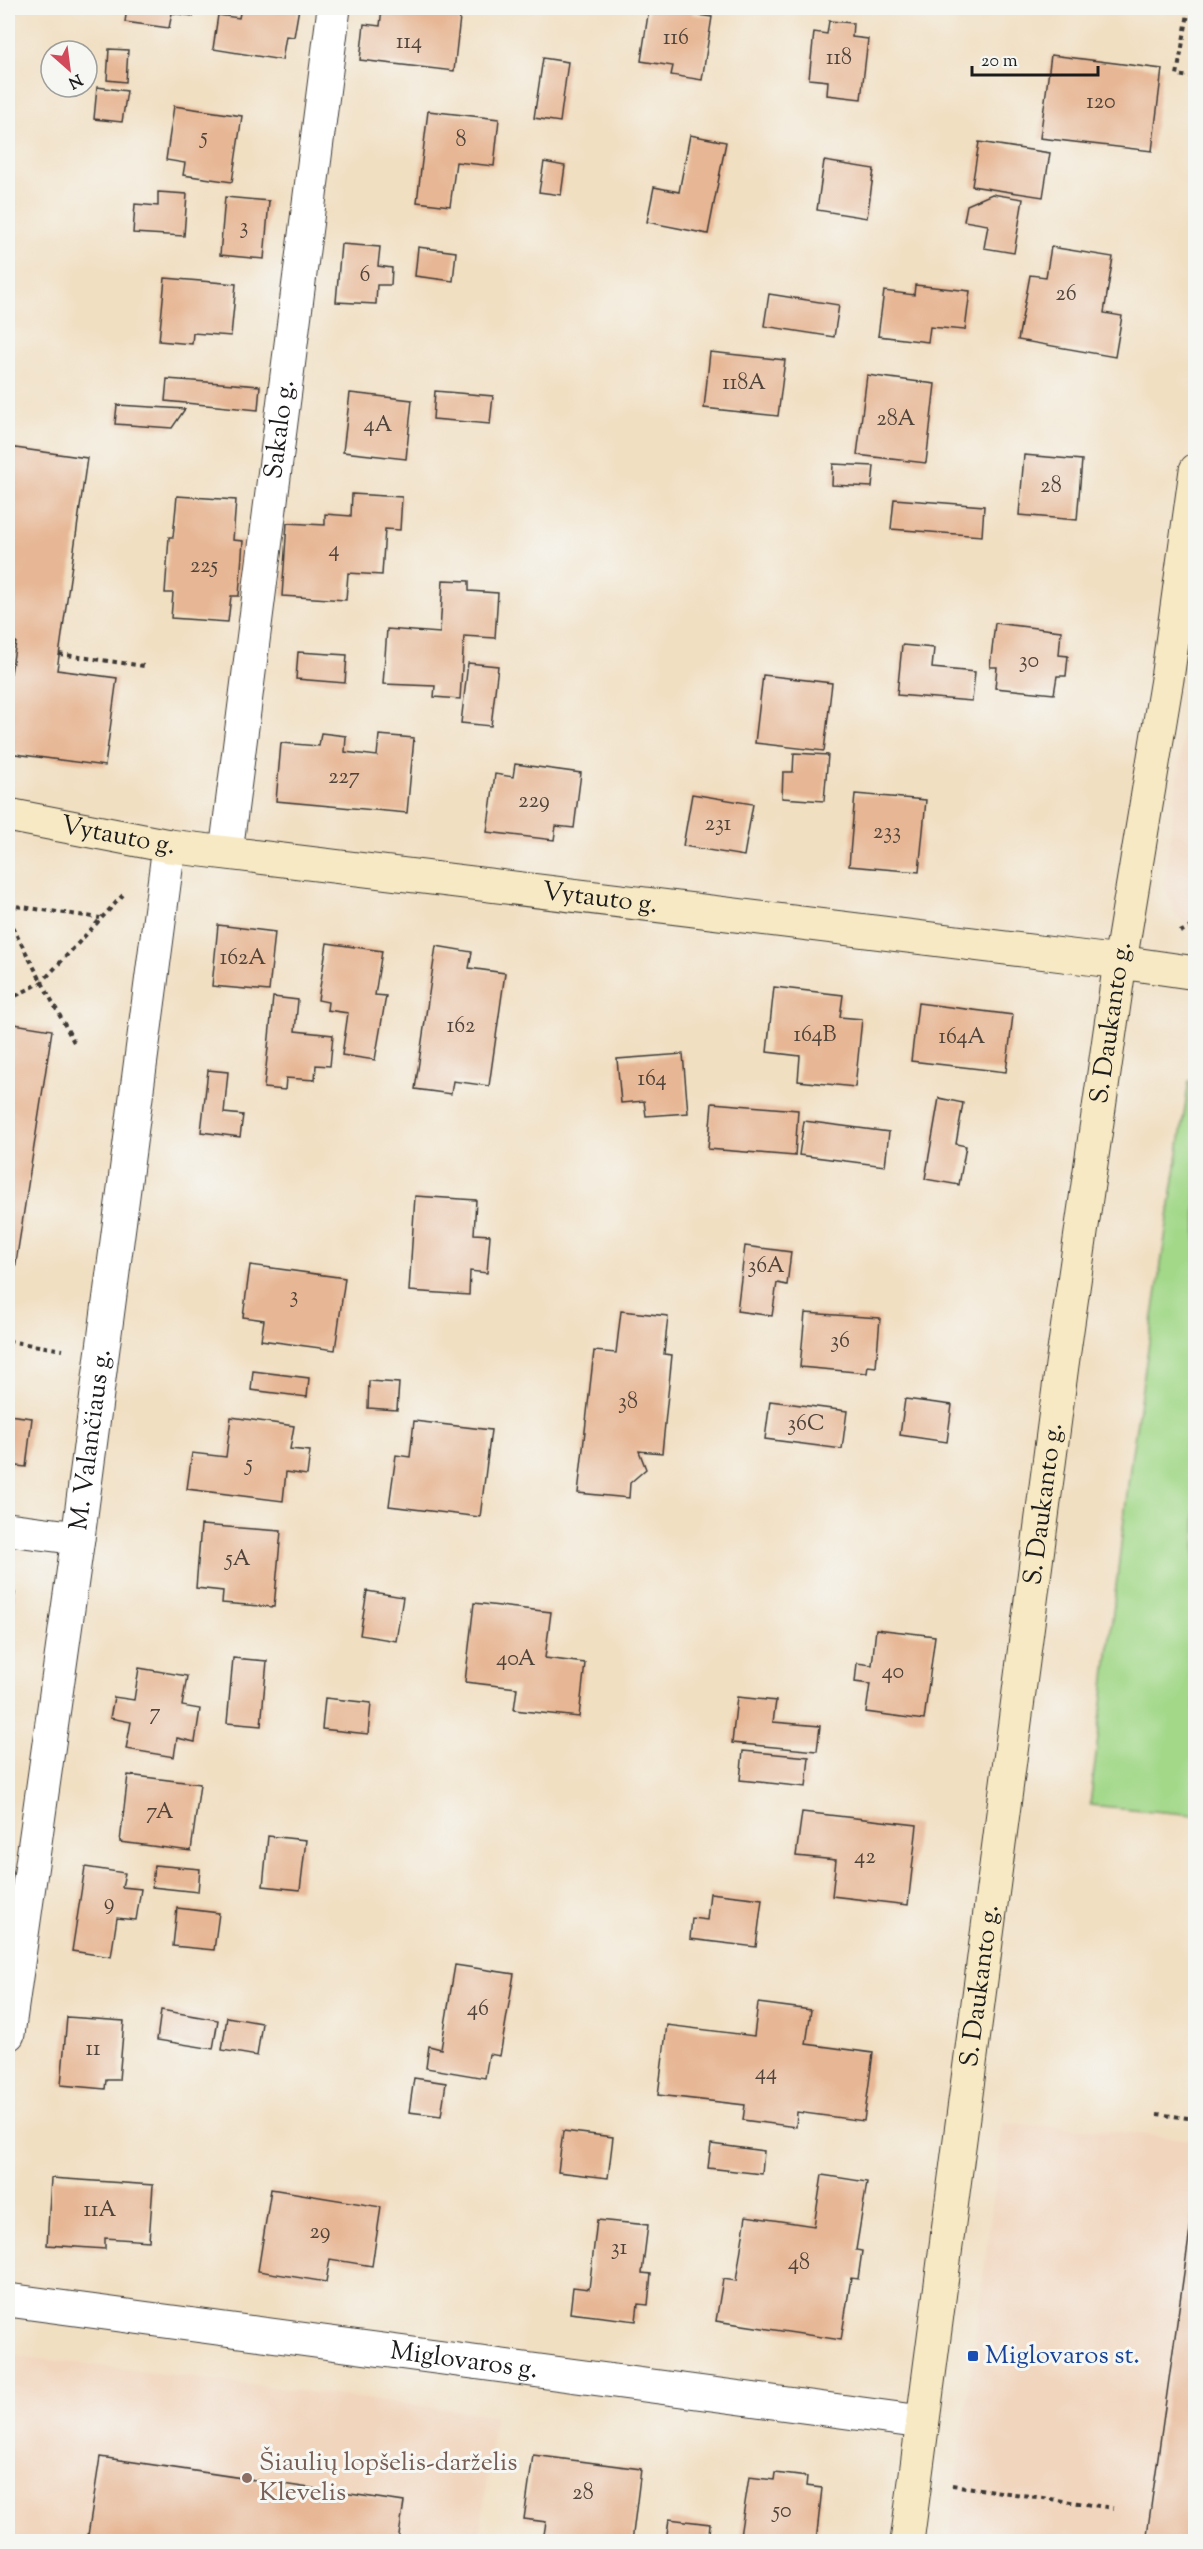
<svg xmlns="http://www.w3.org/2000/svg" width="1203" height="2549" viewBox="0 0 1203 2549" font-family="'Sorts Mill Goudy',serif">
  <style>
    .built { fill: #f1d5bd }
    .green { fill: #a3d889; stroke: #607a52; stroke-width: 1.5 }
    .building { fill: #e7b795 }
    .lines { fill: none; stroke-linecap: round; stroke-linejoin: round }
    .street-casing { stroke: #3c3935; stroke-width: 35 }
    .secondary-casing { stroke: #3c3935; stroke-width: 35 }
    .path { stroke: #3c3935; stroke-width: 4; stroke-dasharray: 4.5 4.5; stroke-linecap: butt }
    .street { stroke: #fff; stroke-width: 33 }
    .secondary { stroke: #f7e9c3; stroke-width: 33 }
    .transit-dot { fill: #1a4fb4; stroke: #f6f6f2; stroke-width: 2 }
    .education-dot { fill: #8d6e63; stroke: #f6f6f2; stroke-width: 2 }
    .labels { text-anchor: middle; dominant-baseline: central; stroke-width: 6; stroke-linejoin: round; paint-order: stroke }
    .number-label { font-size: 22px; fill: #4f433a }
    .street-label { font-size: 26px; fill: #1c1c1c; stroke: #f6f6f2 }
    .transit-label { font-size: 26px; fill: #164399; stroke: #f6f6f2; text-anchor: start }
    .education-label { font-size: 26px; fill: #785e54; stroke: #f6f6f2; text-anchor: start }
  </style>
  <rect width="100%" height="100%" fill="#f6f6f2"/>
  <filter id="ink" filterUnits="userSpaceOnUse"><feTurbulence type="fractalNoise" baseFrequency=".0167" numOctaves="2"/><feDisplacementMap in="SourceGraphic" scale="12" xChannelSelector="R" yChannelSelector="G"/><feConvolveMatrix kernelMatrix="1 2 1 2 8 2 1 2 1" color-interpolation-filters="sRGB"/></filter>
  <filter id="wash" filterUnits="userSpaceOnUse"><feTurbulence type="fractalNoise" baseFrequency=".008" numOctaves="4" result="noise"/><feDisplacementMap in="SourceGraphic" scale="24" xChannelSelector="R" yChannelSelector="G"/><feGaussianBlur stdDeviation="1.35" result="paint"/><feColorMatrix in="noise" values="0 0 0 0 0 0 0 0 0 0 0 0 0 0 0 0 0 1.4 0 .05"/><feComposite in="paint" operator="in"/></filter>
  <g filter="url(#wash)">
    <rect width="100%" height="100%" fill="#f1dfc2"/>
    <path class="built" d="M 1195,642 L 1195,935 L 1175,913 L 1164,884 Z
      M 1003,2123 L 1080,2128 L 1195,2140 L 1195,2541 L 949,2542 Z
      M 12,2355 L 495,2415 L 479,2541 L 8,2542 L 8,2391 Z"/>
    <path class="green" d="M 1189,1081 L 1196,1082 L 1195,1815 L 1090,1805 L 1131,1460 Z"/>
    <g id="blocks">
      <path class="building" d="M 127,8 L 194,8 L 193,16 L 172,13 L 169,28 L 125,22 Z
        M 241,8 L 299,8 L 294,37 L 286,36 L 282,60 L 213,49 L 218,15 L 239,18 Z
        M 382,8 L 448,8 L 447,15 L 460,17 L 454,71 L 360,60 L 364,24 L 380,26 Z
        M 649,8 L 693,8 L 692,14 L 712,17 L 702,80 L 671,75 L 673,66 L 641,61 Z
        M 829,21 L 853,23 L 852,37 L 868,39 L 861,99 L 827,95 L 828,81 L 809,79 L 814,32 L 827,34 Z
        M 109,49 L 128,50 L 126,82 L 107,80 Z
        M 1051,55 L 1162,69 L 1152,151 L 1040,138 Z
        M 543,58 L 568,62 L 560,122 L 534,118 Z
        M 97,87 L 127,91 L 122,122 L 94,119 Z
        M 174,106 L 242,116 L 232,182 L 183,175 L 185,163 L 166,160 Z
        M 428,111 L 499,119 L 494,166 L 456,162 L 450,206 L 417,202 Z
        M 690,135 L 726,142 L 708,234 L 647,222 L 654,187 L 679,192 Z
        M 979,142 L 1050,153 L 1043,197 L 972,186 Z
        M 824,161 L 874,169 L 867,218 L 817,210 Z
        M 544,162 L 565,166 L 561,195 L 539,192 Z
        M 158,192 L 187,194 L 184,236 L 133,233 L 135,204 L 158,206 Z
        M 992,194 L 1023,199 L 1014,253 L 984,248 L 988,225 L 964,221 L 967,205 Z
        M 225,197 L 269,201 L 264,259 L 220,255 Z
        M 341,244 L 380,247 L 378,266 L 392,268 L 391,285 L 377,285 L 376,304 L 336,302 Z
        M 418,247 L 456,252 L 453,281 L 415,276 Z
        M 1051,247 L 1113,257 L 1104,313 L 1122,316 L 1115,357 L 1018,340 L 1030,275 L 1046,277 Z
        M 165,278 L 236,284 L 231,336 L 193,333 L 192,344 L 159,341 Z
        M 915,285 L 970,291 L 965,330 L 930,327 L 928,342 L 878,336 L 884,291 L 914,295 Z
        M 769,294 L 839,305 L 834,337 L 764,326 Z
        M 710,352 L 785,360 L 778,416 L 704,408 Z
        M 867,375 L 935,384 L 926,463 L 857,455 Z
        M 167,379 L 260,386 L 258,410 L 165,401 Z
        M 435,391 L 493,396 L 490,424 L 433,419 Z
        M 350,393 L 412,400 L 406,459 L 343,452 Z
        M 117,405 L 185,409 L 172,428 L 115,424 Z
        M 8,447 L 87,458 L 57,670 L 117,678 L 105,766 L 8,753 L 8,673 L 11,673 L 16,642 L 8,641 Z
        M 1024,455 L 1082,460 L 1077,520 L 1019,515 Z
        M 833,464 L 874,466 L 872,487 L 832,485 Z
        M 352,494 L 402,497 L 400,530 L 385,529 L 382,575 L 348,573 L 346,600 L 282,596 L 287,523 L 325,525 L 325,514 L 351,516 Z
        M 177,496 L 236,500 L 233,540 L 243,541 L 239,596 L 231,596 L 228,622 L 171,618 L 173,593 L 165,593 L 169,537 L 173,537 Z
        M 894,499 L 984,506 L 982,536 L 891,529 Z
        M 443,580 L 469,581 L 469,591 L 498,593 L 495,638 L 464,636 L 460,699 L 434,697 L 435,686 L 383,684 L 387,629 L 440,633 Z
        M 995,623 L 1061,631 L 1059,655 L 1068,656 L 1066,676 L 1057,676 L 1054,694 L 995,688 L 997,667 L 990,667 Z
        M 902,645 L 934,648 L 932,668 L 975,672 L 972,701 L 897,695 Z
        M 298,652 L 347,655 L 345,683 L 296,679 Z
        M 468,663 L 498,666 L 491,726 L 461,723 Z
        M 763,675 L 832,683 L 824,751 L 755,743 Z
        M 321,733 L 346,736 L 345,752 L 377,756 L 379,735 L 414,738 L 407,813 L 276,801 L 281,743 L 319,746 Z
        M 794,753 L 828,755 L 824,801 L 782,798 L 783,772 L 793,772 Z
        M 515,764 L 581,773 L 574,828 L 556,826 L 554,840 L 487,832 L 495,774 L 513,777 Z
        M 692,794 L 753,804 L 744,856 L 683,846 Z
        M 855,794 L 926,800 L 919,872 L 849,866 Z
        M 218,925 L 275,932 L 269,991 L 212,986 Z
        M 327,943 L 382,951 L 375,995 L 386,996 L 375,1060 L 342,1055 L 348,1013 L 327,1010 L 328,1002 L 318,1000 Z
        M 436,946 L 472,952 L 469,968 L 505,973 L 489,1086 L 453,1081 L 451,1094 L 415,1089 Z
        M 774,987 L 843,995 L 840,1017 L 862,1019 L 855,1087 L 798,1081 L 800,1056 L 767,1052 Z
        M 273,997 L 298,1000 L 295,1031 L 333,1035 L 330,1066 L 316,1065 L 315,1080 L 286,1078 L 285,1090 L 264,1088 Z
        M 918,1003 L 1013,1015 L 1006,1072 L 911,1061 Z
        M 8,1023 L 52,1030 L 15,1269 L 8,1268 Z
        M 683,1054 L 688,1113 L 646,1116 L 644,1101 L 621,1103 L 617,1059 Z
        M 208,1070 L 228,1072 L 224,1113 L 243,1115 L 240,1137 L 201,1132 Z
        M 939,1098 L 963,1103 L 956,1144 L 966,1146 L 959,1185 L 925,1179 Z
        M 712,1103 L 798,1110 L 795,1156 L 708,1149 Z
        M 804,1121 L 889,1132 L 885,1166 L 799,1155 Z
        M 415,1196 L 476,1200 L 474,1234 L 490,1235 L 487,1273 L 470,1271 L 469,1295 L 409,1291 Z
        M 745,1246 L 791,1252 L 787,1285 L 777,1283 L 772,1316 L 737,1311 Z
        M 250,1265 L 345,1278 L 335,1350 L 261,1340 L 264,1320 L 243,1317 Z
        M 621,1311 L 668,1316 L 664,1354 L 672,1355 L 662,1453 L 639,1451 L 646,1469 L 630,1483 L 629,1498 L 578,1493 L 594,1351 L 616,1353 Z
        M 805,1313 L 880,1318 L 876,1367 L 868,1366 L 867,1373 L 800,1367 Z
        M 253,1371 L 309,1378 L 307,1397 L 251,1390 Z
        M 369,1381 L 399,1383 L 397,1410 L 368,1408 Z
        M 905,1399 L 952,1405 L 947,1442 L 900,1435 Z
        M 770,1401 L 847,1411 L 842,1449 L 765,1439 Z
        M 8,1415 L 32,1418 L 26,1467 L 8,1465 Z
        M 231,1417 L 294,1426 L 290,1449 L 310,1451 L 307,1475 L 286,1472 L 283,1501 L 187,1489 L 192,1453 L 226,1457 Z
        M 414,1421 L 491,1430 L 480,1517 L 389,1506 L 396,1455 L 410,1457 Z
        M 201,1525 L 281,1531 L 274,1607 L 222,1603 L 223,1591 L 196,1588 Z
        M 367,1591 L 403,1597 L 396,1641 L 360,1635 Z
        M 8,1592 L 15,1593 L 9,1630 L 8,1630 Z
        M 474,1603 L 551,1612 L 545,1658 L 585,1663 L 579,1717 L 514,1710 L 517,1688 L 465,1682 Z
        M 876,1629 L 935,1636 L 924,1720 L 866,1712 L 870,1684 L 855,1682 L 857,1663 L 872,1665 Z
        M 233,1658 L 267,1661 L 261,1726 L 227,1723 Z
        M 139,1668 L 187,1676 L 182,1706 L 200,1709 L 195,1742 L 177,1738 L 174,1757 L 126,1749 L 131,1722 L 110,1718 L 114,1697 L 134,1700 Z
        M 737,1697 L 776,1701 L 773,1722 L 820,1726 L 817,1751 L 732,1743 Z
        M 325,1698 L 371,1703 L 368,1734 L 322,1729 Z
        M 743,1751 L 809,1757 L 806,1787 L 740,1780 Z
        M 128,1775 L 200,1784 L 191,1851 L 120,1842 Z
        M 802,1812 L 917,1825 L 908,1905 L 832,1896 L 836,1860 L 796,1856 Z
        M 268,1836 L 306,1840 L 300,1890 L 263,1886 Z
        M 154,1865 L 200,1869 L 198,1892 L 152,1887 Z
        M 85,1867 L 125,1873 L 122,1887 L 141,1889 L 136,1920 L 117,1918 L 111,1957 L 72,1951 Z
        M 710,1893 L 762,1899 L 756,1947 L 690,1939 L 692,1918 L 707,1920 Z
        M 177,1908 L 219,1913 L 214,1950 L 173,1946 Z
        M 455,1965 L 514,1974 L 500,2056 L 489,2054 L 485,2078 L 426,2068 L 429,2046 L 441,2049 Z
        M 758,2003 L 811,2010 L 806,2044 L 873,2053 L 864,2121 L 797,2112 L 796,2127 L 743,2120 L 745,2105 L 658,2095 L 667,2025 L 754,2036 Z
        M 161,2010 L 218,2020 L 213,2049 L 157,2040 Z
        M 67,2017 L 124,2021 L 119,2080 L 106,2080 L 105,2089 L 61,2085 Z
        M 227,2017 L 262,2023 L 257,2056 L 222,2050 Z
        M 414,2078 L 446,2083 L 441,2116 L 409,2112 Z
        M 563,2131 L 613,2137 L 608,2178 L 558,2172 Z
        M 711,2144 L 764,2151 L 762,2174 L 708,2168 Z
        M 822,2175 L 867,2182 L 856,2250 L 862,2251 L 858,2279 L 851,2278 L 841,2340 L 716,2321 L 723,2279 L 736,2281 L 746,2216 L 814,2226 Z
        M 51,2178 L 153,2185 L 149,2241 L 105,2238 L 105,2249 L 47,2245 Z
        M 271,2189 L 381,2207 L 372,2266 L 330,2259 L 326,2282 L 258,2271 Z
        M 1194,2202 L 1196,2542 L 1146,2542 Z
        M 597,2220 L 648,2225 L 642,2273 L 651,2274 L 648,2305 L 638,2304 L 636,2321 L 570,2313 L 573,2287 L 589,2289 Z
        M 533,2455 L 641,2469 L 632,2542 L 543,2541 L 546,2522 L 524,2519 Z
        M 100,2457 L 404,2502 L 398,2542 L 87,2542 Z
        M 775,2473 L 807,2477 L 806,2486 L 822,2488 L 816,2542 L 783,2542 L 740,2536 L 749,2477 L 774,2480 Z
        M 669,2519 L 710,2524 L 708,2542 L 666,2542 Z"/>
    </g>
  </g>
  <g filter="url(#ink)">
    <use href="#blocks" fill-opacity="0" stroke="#3c3935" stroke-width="1.5"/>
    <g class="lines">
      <g class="street-casing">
        <g id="street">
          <path id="s1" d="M 226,852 L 334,8"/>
          <path d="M 8,1529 L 78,1538"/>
          <path id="s2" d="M 8,2034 L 78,1538 L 169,846"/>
          <path id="s3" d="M 8,2300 L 922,2422"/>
        </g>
      </g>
      <g class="secondary-casing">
        <g id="secondary">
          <path id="s4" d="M 8,815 L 169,846 L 1120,962 L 1196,973"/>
          <path id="s5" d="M 907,2542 L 1062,1365 L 1120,962 L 1167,679 L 1196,470"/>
        </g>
      </g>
      <path class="path" d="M 1189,8 L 1177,75 L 1196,78
        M 8,646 L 14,647
        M 59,654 L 144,666
        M 8,905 L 100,918
        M 8,919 L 75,1044
        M 1180,932 L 1196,924
        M 8,1000 L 42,982 L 123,895
        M 8,1341 L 63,1350
        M 1190,1858 L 1196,1857
        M 1157,2114 L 1196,2119
        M 952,2485 L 1113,2508"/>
      <use href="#street" class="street"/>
      <use href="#secondary" class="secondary"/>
    </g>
  </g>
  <rect class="transit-dot" x="967" y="2350" width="12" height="12" rx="3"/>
  <circle class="education-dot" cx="247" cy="2478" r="6"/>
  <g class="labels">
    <g class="number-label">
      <text x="676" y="39">116</text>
      <text x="409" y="43">114</text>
      <text x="839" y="59">118</text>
      <text x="1101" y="103">120</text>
      <text x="204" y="138">5</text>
      <text x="461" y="141">8</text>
      <text x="244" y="228">3</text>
      <text x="365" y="276">6</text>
      <text x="1066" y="295">26</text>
      <text x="744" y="384">118A</text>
      <text x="896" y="420">28A</text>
      <text x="378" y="426">4A</text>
      <text x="1051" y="487">28</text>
      <text x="334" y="551">4</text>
      <text x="204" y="567">225</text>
      <text x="1029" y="662">30</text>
      <text x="344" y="778">227</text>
      <text x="534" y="802">229</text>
      <text x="718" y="825">231</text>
      <text x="887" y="833">233</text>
      <text x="243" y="959">162A</text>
      <text x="461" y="1027">162</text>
      <text x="815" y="1036">164B</text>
      <text x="962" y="1038">164A</text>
      <text x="652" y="1080">164</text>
      <text x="766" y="1267">36A</text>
      <text x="294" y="1297">3</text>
      <text x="840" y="1342">36</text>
      <text x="628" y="1403">38</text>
      <text x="806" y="1425">36C</text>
      <text x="249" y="1465">5</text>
      <text x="238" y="1560">5A</text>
      <text x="516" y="1660">40A</text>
      <text x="893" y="1673">40</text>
      <text x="155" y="1714">7</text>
      <text x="160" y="1813">7A</text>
      <text x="865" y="1858">42</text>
      <text x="109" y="1904">9</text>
      <text x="478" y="2010">46</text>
      <text x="93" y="2050">11</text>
      <text x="766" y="2074">44</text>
      <text x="100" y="2211">11A</text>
      <text x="320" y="2233">29</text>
      <text x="619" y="2249">31</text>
      <text x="799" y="2264">48</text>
      <text x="583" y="2494">28</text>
      <text x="782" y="2512">50</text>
    </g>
    <g class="street-label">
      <text stroke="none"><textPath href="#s1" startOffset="426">Sakalo g.</textPath></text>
      <text stroke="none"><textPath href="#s4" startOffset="112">Vytauto g.</textPath></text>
      <text stroke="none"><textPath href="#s4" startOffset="598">Vytauto g.</textPath></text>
      <text stroke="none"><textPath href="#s5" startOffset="1533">S. Daukanto g.</textPath></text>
      <text stroke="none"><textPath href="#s2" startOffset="600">M. Valančiaus g.</textPath></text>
      <text stroke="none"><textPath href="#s5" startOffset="1047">S. Daukanto g.</textPath></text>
      <text stroke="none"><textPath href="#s5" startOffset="561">S. Daukanto g.</textPath></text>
      <text stroke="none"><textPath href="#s3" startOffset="460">Miglovaros g.</textPath></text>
    </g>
    <g class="transit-label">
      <text x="985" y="2356">Miglovaros st.</text>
    </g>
    <g class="education-label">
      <text x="259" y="2463">Šiaulių lopšelis-darželis<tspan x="259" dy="30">Klevelis</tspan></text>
    </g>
  </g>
  <rect width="1203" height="2549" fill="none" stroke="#f6f6f2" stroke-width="30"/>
  <g transform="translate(69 69) rotate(152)"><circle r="28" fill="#f6f6f2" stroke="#9f9f9c" stroke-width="1.5"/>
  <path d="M0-4.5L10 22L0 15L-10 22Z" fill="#d1495b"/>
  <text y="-9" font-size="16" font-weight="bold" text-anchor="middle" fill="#1c1c1c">N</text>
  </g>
  <path d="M972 66v9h126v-9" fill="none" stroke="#1c1c1c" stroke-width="3"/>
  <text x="981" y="66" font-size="18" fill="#1c1c1c" stroke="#f6f6f2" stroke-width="4.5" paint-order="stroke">20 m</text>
</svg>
